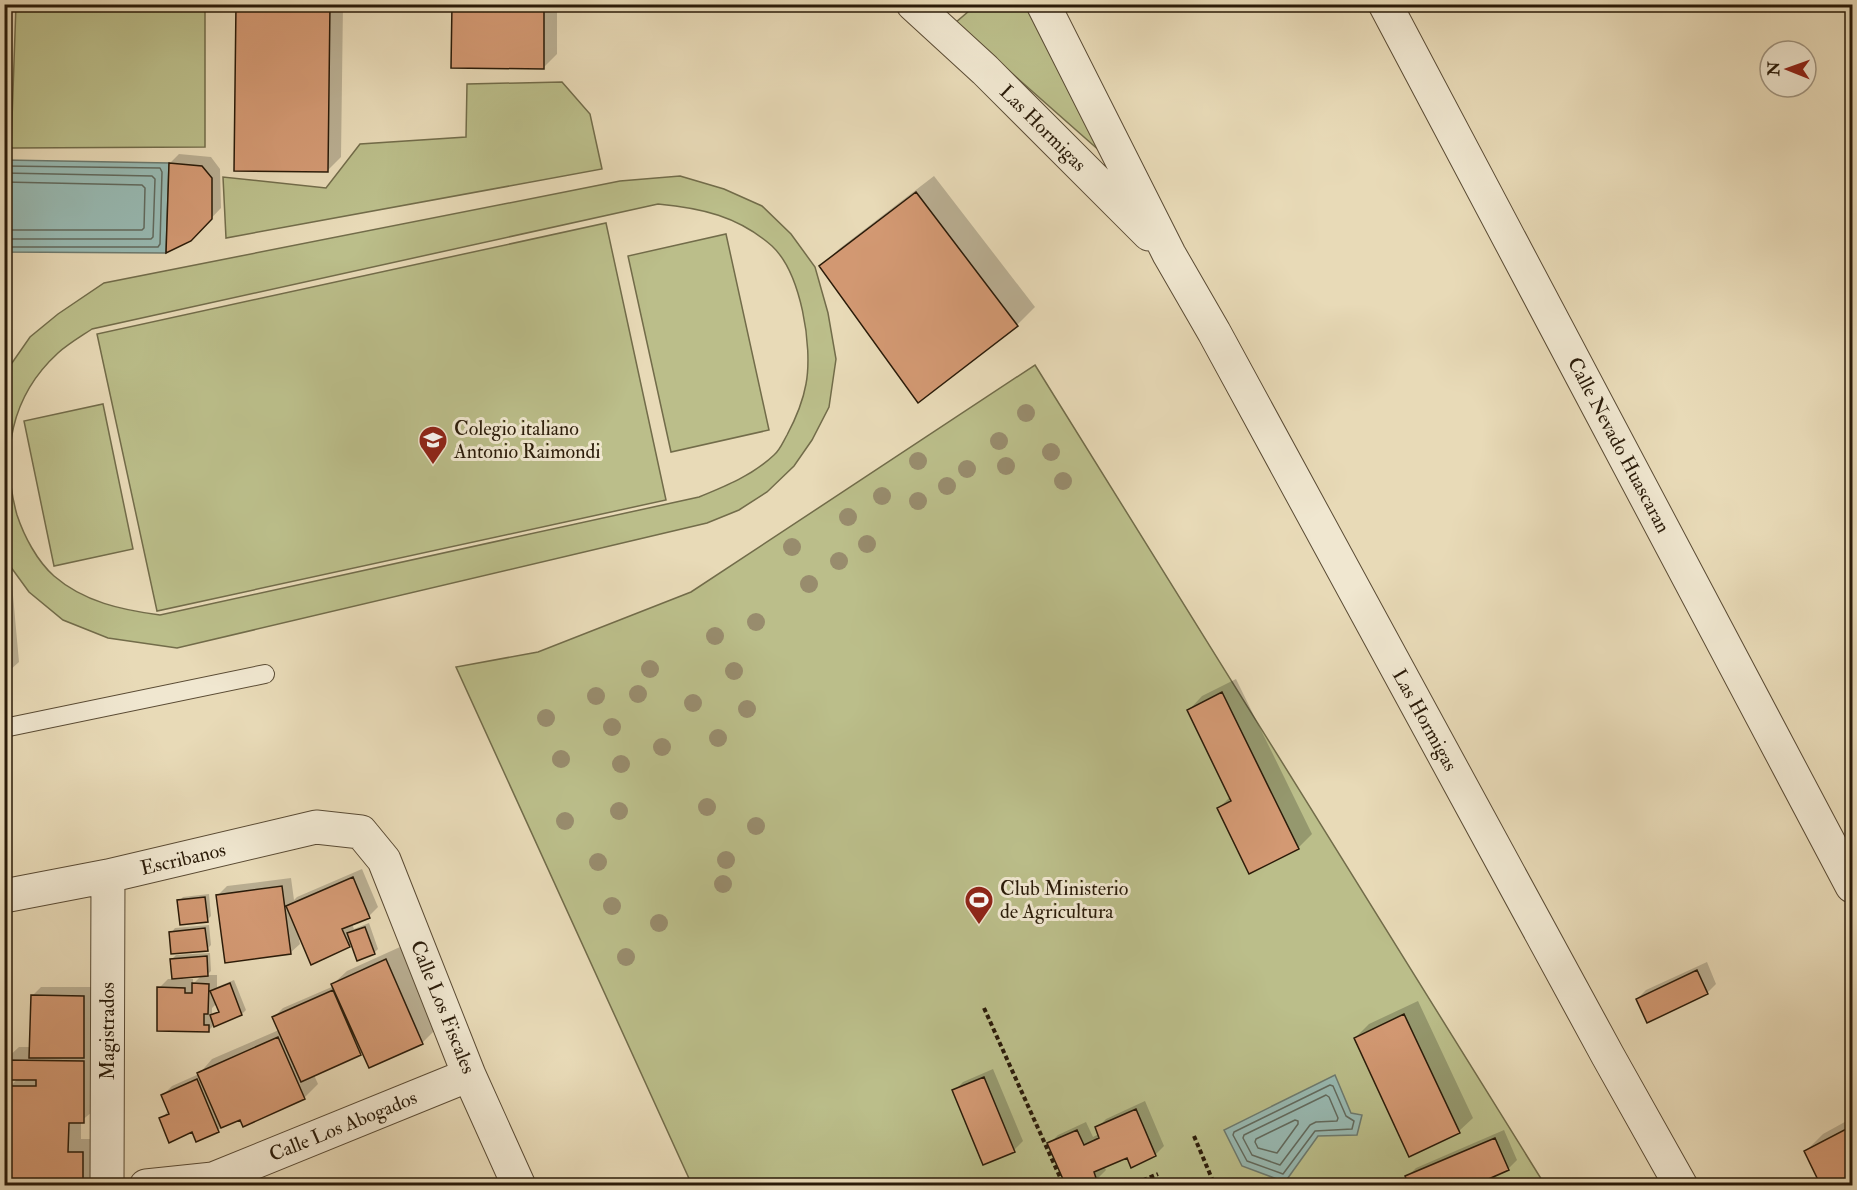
<svg xmlns="http://www.w3.org/2000/svg" width="1857" height="1190" viewBox="0 0 1857 1190" font-family="'IM FELL Double Pica',serif">
  <style>
    .green { fill: #bbbe8a; stroke: #726c4a; stroke-width: 1.5; fill-rule: evenodd }
    .water { fill: #98bab3; stroke: #6c7a6f; stroke-width: 1.5 }
    .shadow { fill: #0003; fill-rule: evenodd }
    .lines { fill: none; stroke-linecap: round; stroke-linejoin: round }
    .shore { stroke: #616a5e; stroke-width: 1.5 }
    .building { fill: #d39973; stroke: #2a1b09; stroke-width: 1.5 }
    .service-casing { stroke: #5a4b34; stroke-width: 20 }
    .minor-casing { stroke: #5a4b34; stroke-width: 35 }
    .path { stroke: #2a1b09; stroke-width: 4; stroke-dasharray: 4.5 3; stroke-linecap: butt }
    .service { stroke: #f0e7d0; stroke-width: 18 }
    .minor { stroke: #f0e7d0; stroke-width: 33 }
    .tree { fill: #988c6d }
    .labels { text-anchor: middle; dominant-baseline: central; stroke-width: 6; stroke-linejoin: round; paint-order: stroke }
    .street-label { font-size: 20px; fill: #2a1b09; stroke: #f0e7d0 }
    .poi-label { font-size: 20px; fill: #2a1b09; stroke: #f0e7d0; text-anchor: start }
  </style>
  <rect width="100%" height="100%" fill="#e8dab7"/>
  <filter id="stains"><feTurbulence type="fractalNoise" baseFrequency=".00333" numOctaves="4"/><feColorMatrix values="0 0 0 0 .2 0 0 0 0 .09 0 0 0 0 .02 0 0 0 .5 -.17"/></filter>
  <radialGradient id="worn" r=".72"><stop offset=".6" stop-color="#630" stop-opacity="0"/><stop offset="1" stop-color="#630" stop-opacity=".3"/></radialGradient>
  <path class="green" d="M 16,5 L 205,5 L 205,147 L 11,148 Z
    M 976,5 L 1030,5 L 1110,160 L 955,23 Z
    M 562,82 L 590,114 L 602,169 L 226,238 L 223,177 L 326,188 L 360,144 L 466,137 L 467,84 Z
    M 680,176 L 724,189 L 762,206 L 791,234 L 815,267 L 828,313 L 836,359 L 829,407 L 812,440 L 794,466 L 767,492 L 739,510 L 707,523 L 177,648 L 108,638 L 63,620 L 29,592 L 5,559 L 5,373 L 30,337 L 58,314 L 104,283 L 620,181 ZM 658,204 C 701,208 738,216 772,246 C 801,273 813,346 806,384 C 803,401 795,420 787,435 C 783,442 780,450 774,455 C 753,475 726,486 699,497 L 160,615 C 122,610 84,602 54,576 C 37,561 24,536 17,515 C 0,454 11,396 58,353 C 68,344 80,337 92,329 Z
    M 606,223 L 666,500 L 157,611 L 97,334 Z
    M 726,234 L 769,430 L 671,452 L 628,256 Z
    M 1035,365 L 1545,1185 L 692,1185 L 456,667 L 538,652 L 691,592 Z
    M 103,404 L 133,549 L 54,566 L 24,421 Z"/>
  <path class="water" d="M 5,160 L 169,163 L 166,253 L 5,252 Z
    M 1335,1075 L 1351,1113 L 1362,1115 L 1357,1135 L 1318,1136 L 1285,1182 L 1242,1166 L 1224,1130 Z"/>
  <path class="shadow" d="M 238,4 L 343,4 L 341,157 L 327,171 Z
    M 453,4 L 557,4 L 557,54 L 543,68 Z
    M 179,154 L 211,157 L 220,169 L 221,208 L 200,230 L 170,163 Z
    M 934,176 L 1035,307 L 1017,325 L 918,401 L 821,266 L 839,249 Z
    M 4,551 L 9,551 L 19,662 L 9,671 L 4,671 Z
    M 1236,679 L 1312,834 L 1298,848 L 1219,808 L 1231,796 L 1189,710 L 1202,696 Z
    M 362,869 L 378,907 L 369,916 L 352,924 L 354,929 L 369,923 L 378,949 L 374,953 L 352,943 L 349,946 L 298,934 L 300,944 L 290,953 L 218,895 L 227,886 L 291,878 L 294,900 L 297,897 Z
    M 209,894 L 211,916 L 207,920 L 179,901 L 183,897 Z
    M 209,925 L 211,945 L 207,949 L 171,933 L 175,928 Z
    M 400,947 L 436,1029 L 423,1042 L 369,1066 L 363,1052 L 314,1075 L 318,1084 L 304,1098 L 241,1118 L 197,1140 L 192,1130 L 161,1119 L 169,1110 L 163,1095 L 172,1086 L 199,1074 L 212,1059 L 279,1030 L 274,1017 L 283,1008 L 334,986 L 333,984 L 347,971 Z
    M 210,953 L 211,971 L 207,975 L 217,975 L 217,987 L 234,980 L 246,1010 L 242,1014 L 215,1024 L 208,1031 L 159,988 L 168,979 L 173,979 L 172,959 L 176,955 ZM 202,975 L 193,984 L 193,979 L 183,979 L 183,977 ZM 217,1003 L 220,1010 L 212,1015 L 212,1008 Z
    M 1707,962 L 1716,984 L 1707,993 L 1637,999 L 1646,990 Z
    M 41,987 L 93,987 L 97,1108 L 81,1121 L 81,1139 L 96,1139 L 96,1176 L 86,1186 L 4,1186 L 4,1130 L 10,1130 L 11,1086 L 18,1078 L 5,1060 L 19,1047 L 31,1047 L 32,996 Z
    M 1418,1001 L 1473,1118 L 1459,1131 L 1410,1155 L 1355,1038 L 1369,1024 Z
    M 993,1069 L 1023,1141 L 1014,1150 L 954,1091 L 963,1082 Z
    M 1145,1101 L 1164,1146 L 1155,1155 L 1128,1156 L 1104,1166 L 1106,1170 L 1097,1179 L 1082,1186 L 1049,1144 L 1058,1135 L 1086,1122 L 1093,1137 L 1099,1134 L 1097,1128 L 1106,1119 Z
    M 1852,1118 L 1852,1186 L 1823,1186 L 1806,1151 L 1823,1134 Z
    M 1504,1130 L 1517,1160 L 1508,1169 L 1494,1175 L 1499,1186 L 1410,1186 L 1407,1177 L 1416,1168 Z"/>
  <g class="lines">
    <path class="shore" d="M 4,166 L 160,168 L 162,172 L 160,244 L 158,247 L 4,247
      M 4,173 L 152,176 L 155,179 L 153,237 L 151,239 L 4,239
      M 4,182 L 142,185 L 145,188 L 144,228 L 142,230 L 4,230
      M 1330,1085 L 1333,1086 L 1346,1116 L 1354,1121 L 1352,1129 L 1315,1131 L 1283,1174 L 1247,1161 L 1233,1135 L 1234,1132 Z
      M 1326,1095 L 1329,1097 L 1338,1118 L 1337,1121 L 1316,1122 L 1310,1125 L 1280,1165 L 1252,1155 L 1243,1138 L 1244,1135 Z
      M 1295,1120 L 1298,1121 L 1298,1124 L 1277,1153 L 1258,1148 L 1255,1142 L 1256,1139 Z"/>
  </g>
  <path class="building" d="M 236,4 L 330,4 L 328,172 L 234,171 Z
    M 452,4 L 544,4 L 544,69 L 451,68 Z
    M 169,163 L 202,166 L 212,178 L 212,219 L 191,241 L 166,253 Z
    M 916,192 L 1018,326 L 918,403 L 819,266 Z
    M 4,604 L 10,672 L 4,673 Z
    M 1222,692 L 1299,849 L 1249,874 L 1217,808 L 1231,801 L 1187,710 Z
    M 353,877 L 370,918 L 342,929 L 350,947 L 311,965 L 286,906 Z
    M 282,886 L 291,954 L 225,963 L 216,895 Z
    M 205,897 L 208,922 L 180,925 L 177,900 Z
    M 365,927 L 375,954 L 357,961 L 347,933 Z
    M 205,928 L 208,951 L 171,954 L 169,932 Z
    M 207,956 L 208,976 L 172,979 L 170,959 Z
    M 386,959 L 423,1044 L 369,1068 L 331,984 Z
    M 1697,970 L 1708,994 L 1647,1023 L 1636,999 Z
    M 192,983 L 209,984 L 208,1014 L 204,1014 L 204,1025 L 209,1025 L 209,1032 L 157,1031 L 157,987 L 185,988 L 185,993 L 192,993 Z
    M 230,983 L 242,1015 L 214,1027 L 210,1015 L 219,1012 L 210,991 Z
    M 333,990 L 361,1055 L 301,1082 L 272,1017 Z
    M 31,995 L 84,996 L 84,1058 L 29,1058 Z
    M 1404,1014 L 1460,1133 L 1409,1157 L 1354,1038 Z
    M 278,1037 L 305,1099 L 243,1127 L 240,1120 L 221,1128 L 197,1073 Z
    M 4,1060 L 84,1061 L 84,1123 L 69,1123 L 68,1152 L 83,1152 L 83,1186 L 4,1186 L 4,1144 L 9,1144 L 9,1086 L 36,1086 L 36,1080 L 4,1080 Z
    M 984,1077 L 1015,1152 L 983,1165 L 952,1090 Z
    M 197,1079 L 219,1132 L 196,1142 L 192,1132 L 169,1143 L 159,1118 L 169,1114 L 161,1095 Z
    M 1136,1109 L 1156,1156 L 1131,1168 L 1127,1158 L 1094,1172 L 1097,1181 L 1086,1186 L 1066,1186 L 1047,1143 L 1077,1130 L 1084,1145 L 1099,1138 L 1095,1127 Z
    M 1852,1126 L 1852,1186 L 1821,1186 L 1804,1151 Z
    M 1495,1138 L 1509,1170 L 1484,1181 L 1486,1186 L 1409,1186 L 1405,1176 Z"/>
  <g class="lines">
    <g class="service-casing">
      <path id="service" d="M 4,728 L 265,674"/>
    </g>
    <g class="minor-casing">
      <path id="minor" d="M 913,4 L 985,70 L 1149,234
        M 1043,4 L 1169,254 L 1214,332 L 1608,1056 L 1681,1186
        M 1385,4 L 1852,886
        M 4,896 L 108,876 L 316,827 L 361,832 L 384,860 L 469,1075 L 519,1186
        M 107,1186 L 108,876
        M 146,1186 L 213,1179 L 469,1075"/>
    </g>
    <path class="path" d="M 984,1008 L 1064,1186
      M 1194,1136 L 1215,1186
      M 1129,1186 L 1158,1174"/>
    <use href="#service" class="service"/>
    <use href="#minor" class="minor"/>
  </g>
  <g class="tree">
    <circle cx="1026" cy="413" r="9"/>
    <circle cx="999" cy="441" r="9"/>
    <circle cx="1051" cy="452" r="9"/>
    <circle cx="918" cy="461" r="9"/>
    <circle cx="1006" cy="466" r="9"/>
    <circle cx="967" cy="469" r="9"/>
    <circle cx="1063" cy="481" r="9"/>
    <circle cx="947" cy="486" r="9"/>
    <circle cx="882" cy="496" r="9"/>
    <circle cx="918" cy="501" r="9"/>
    <circle cx="848" cy="517" r="9"/>
    <circle cx="867" cy="544" r="9"/>
    <circle cx="792" cy="547" r="9"/>
    <circle cx="839" cy="561" r="9"/>
    <circle cx="809" cy="584" r="9"/>
    <circle cx="756" cy="622" r="9"/>
    <circle cx="715" cy="636" r="9"/>
    <circle cx="650" cy="669" r="9"/>
    <circle cx="734" cy="671" r="9"/>
    <circle cx="638" cy="694" r="9"/>
    <circle cx="596" cy="696" r="9"/>
    <circle cx="693" cy="703" r="9"/>
    <circle cx="747" cy="709" r="9"/>
    <circle cx="546" cy="718" r="9"/>
    <circle cx="612" cy="727" r="9"/>
    <circle cx="718" cy="738" r="9"/>
    <circle cx="662" cy="747" r="9"/>
    <circle cx="561" cy="759" r="9"/>
    <circle cx="621" cy="764" r="9"/>
    <circle cx="707" cy="807" r="9"/>
    <circle cx="619" cy="811" r="9"/>
    <circle cx="565" cy="821" r="9"/>
    <circle cx="756" cy="826" r="9"/>
    <circle cx="726" cy="860" r="9"/>
    <circle cx="598" cy="862" r="9"/>
    <circle cx="723" cy="884" r="9"/>
    <circle cx="612" cy="906" r="9"/>
    <circle cx="659" cy="923" r="9"/>
    <circle cx="626" cy="957" r="9"/>
  </g>
  <defs>
    <g id="school-pin" transform="scale(1.5)"><path d="M0 17L-7.5 6A9.5 9.5 0 1 1 7.5 6Z" fill="#8f2418" stroke="#f0e7d0"/><path d="M0-5L7-2L0 1L-7-2ZM-4 1L0 2.5L4 1V4Q0 6-4 4Z" fill="#fff"/></g>
    <g id="stadium-pin" transform="scale(1.5)"><path d="M0 17L-7.5 6A9.5 9.5 0 1 1 7.5 6Z" fill="#8f2418" stroke="#f0e7d0"/><path d="M0-5a6.5 5 0 1 0 0 10a6.5 5 0 1 0 0-10ZM-3.5-1.8h7v3.6h-7Z" fill="#fff"/></g>
  </defs>
  <g fill-rule="evenodd">
    <use href="#school-pin" x="433" y="440"/>
    <use href="#stadium-pin" x="979" y="900"/>
  </g>
  <g class="labels">
    <g class="street-label">
      <text transform="translate(1043 128) rotate(45)">Las Hormigas</text>
      <text transform="translate(1619 445) rotate(62)">Calle Nevado Huascaran</text>
      <text transform="translate(1425 720) rotate(61)">Las Hormigas</text>
      <text transform="translate(183 859) rotate(-13)">Escribanos</text>
      <text transform="translate(443 1007) rotate(68)">Calle Los Fiscales</text>
      <text transform="translate(107 1031) rotate(-90)">Magistrados</text>
      <text transform="translate(343 1126) rotate(-22)">Calle Los Abogados</text>
    </g>
    <g class="poi-label">
      <text x="454" y="428">Colegio italiano<tspan x="454" dy="23">Antonio Raimondi</tspan></text>
      <text x="1000" y="888">Club Ministerio<tspan x="1000" dy="23">de Agricultura</tspan></text>
    </g>
  </g>
  <rect width="1857" height="1190" fill="none" stroke="#e8dab7" stroke-width="24"/>
  <rect x="6" y="6" width="1845" height="1178" fill="none" stroke="#2a1b09" stroke-width="3"/>
  <rect x="12" y="12" width="1833" height="1166" fill="none" stroke="#2a1b09" stroke-width="1.5"/>
  <g transform="translate(1788 69) rotate(271)"><circle r="28" fill="#f0e7d0" stroke="#a19580" stroke-width="1.5"/>
  <path d="M0-4.5L10 22L0 15L-10 22Z" fill="#8f2418"/>
  <text y="-9" font-size="16" font-weight="bold" text-anchor="middle" fill="#2a1b09">N</text>
  </g>
  <rect width="100%" height="100%" filter="url(#stains)"/>
  <rect width="100%" height="100%" fill="url(#worn)"/>
</svg>
